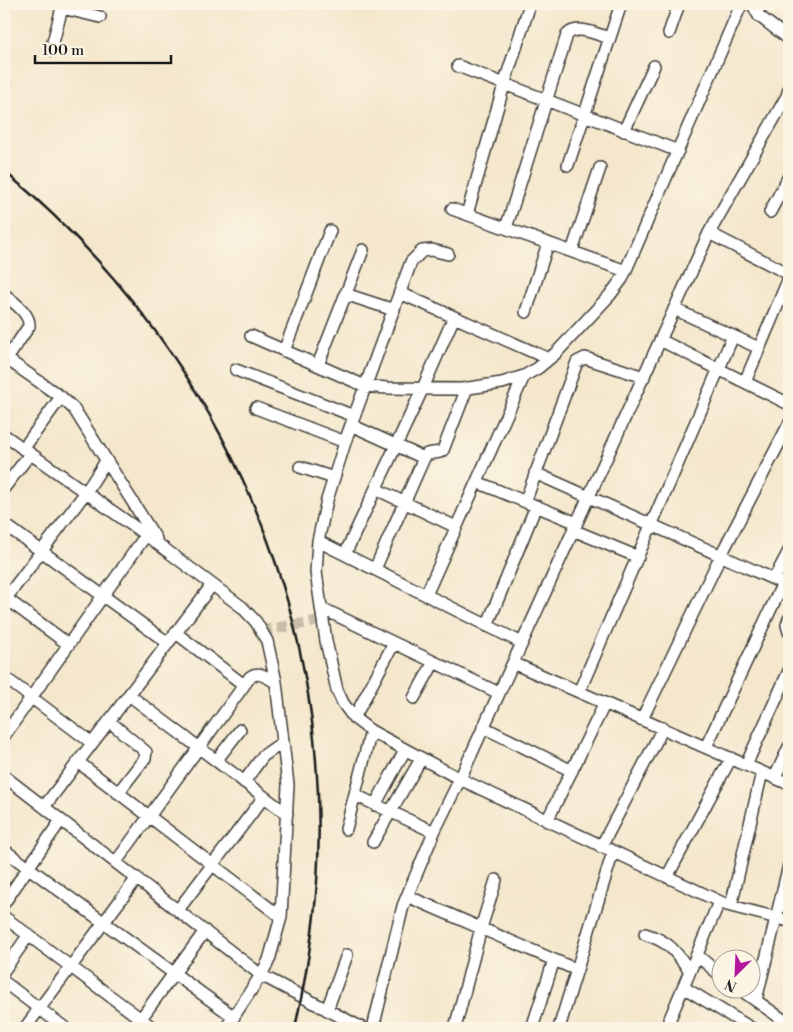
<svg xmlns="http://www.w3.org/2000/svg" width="793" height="1032" viewBox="0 0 793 1032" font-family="'Libre Bodoni',serif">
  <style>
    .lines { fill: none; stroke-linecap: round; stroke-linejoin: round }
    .minor-tunnel { stroke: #c9bea9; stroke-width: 11; stroke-dasharray: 11 5.5; stroke-linecap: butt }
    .minor-casing { stroke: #3c3a36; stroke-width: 14 }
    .minor { stroke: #fff; stroke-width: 11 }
    .rail { stroke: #1c1c1c; stroke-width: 2.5 }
  </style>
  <rect width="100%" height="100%" fill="#fcf5e5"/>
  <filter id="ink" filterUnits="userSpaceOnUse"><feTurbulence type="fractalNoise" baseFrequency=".02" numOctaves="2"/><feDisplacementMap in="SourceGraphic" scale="10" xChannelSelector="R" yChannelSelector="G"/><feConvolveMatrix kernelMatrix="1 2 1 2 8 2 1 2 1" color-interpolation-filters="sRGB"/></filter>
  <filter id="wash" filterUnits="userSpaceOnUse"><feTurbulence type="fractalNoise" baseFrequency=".0096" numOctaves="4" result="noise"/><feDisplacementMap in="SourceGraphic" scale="20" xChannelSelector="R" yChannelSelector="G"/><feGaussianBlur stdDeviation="1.12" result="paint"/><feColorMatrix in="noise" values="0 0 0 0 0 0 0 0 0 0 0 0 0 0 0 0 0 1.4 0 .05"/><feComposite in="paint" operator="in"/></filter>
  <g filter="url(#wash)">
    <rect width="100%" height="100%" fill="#f4e7cc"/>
  </g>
  <g filter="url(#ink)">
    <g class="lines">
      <path class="minor-tunnel" d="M 261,631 L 323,620"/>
      <g class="minor-casing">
        <path id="minor" d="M 754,4 L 754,7 L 759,16 L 789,39
          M 62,8 L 100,17
          M 755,9 L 767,4
          M 669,33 L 679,4
          M 51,50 L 63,4
          M 458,66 L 678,151
          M 624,131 L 654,66
          M 568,165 L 621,4
          M 452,209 L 626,271
          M 770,212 L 789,176
          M 467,214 L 504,85 L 530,4
          M 506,228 L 567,35 C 577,24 596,34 609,38
          M 709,233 L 789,274
          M 572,251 L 600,168
          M 448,254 L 432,250 L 422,251 L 411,262 L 347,436 L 327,500 L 318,541 L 316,572 L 326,641 L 337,690 L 343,703 L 354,718 L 371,731 L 460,779 L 727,905 L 789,921
          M 400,293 L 549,359
          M 4,294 C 13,302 30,313 29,326 L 7,359
          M 345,294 L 394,310
          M 674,309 L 759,348
          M 526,312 L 548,243
          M 251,336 L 365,386 L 387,388 L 462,389 L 502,383 L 524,376 L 538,368 L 556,353 L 610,295 L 622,279 L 741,5
          M 660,340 L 789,404
          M 284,351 L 330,231
          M 4,357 L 61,397 L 74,409 L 156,539
          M 318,365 L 363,250
          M 236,370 L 354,416
          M 745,382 L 789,278
          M 256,408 L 345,442
          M 351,425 L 424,458
          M 4,435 L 146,535 L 242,607 L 256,622 L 267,641 L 276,682 L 288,785 L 281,917 L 269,960 L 261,975 L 226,1028
          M 23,449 L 61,397
          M 300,467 L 334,478
          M 535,473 L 789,586
          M 477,482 L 577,523
          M 4,488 L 30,454
          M 376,489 L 456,527
          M 525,502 L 577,362 L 585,358 L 644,377
          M 4,524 L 168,643
          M 573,530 L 638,557
          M 318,541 L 522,643
          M 345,554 L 423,388 L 454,317
          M 375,569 L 424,458 L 427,454 L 440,452 L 443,450 L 467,388
          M 774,579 L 789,551
          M 426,595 L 524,376
          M 4,597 L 68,644
          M 4,601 L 86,492 L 106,461
          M 321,608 L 499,693
          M 789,619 L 787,625 L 789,632
          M 487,626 L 536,506
          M 176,633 L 244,685
          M 513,663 L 789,784
          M 4,677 L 92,743
          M 579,692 L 733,336
          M 129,695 L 287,814
          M 414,698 L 434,662
          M 354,718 L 394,643
          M 642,719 L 721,555 L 789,424
          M 109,721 L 146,752 L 145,758 L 118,793
          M 483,727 L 572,771
          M 4,736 L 146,535
          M 706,747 L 783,583
          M 216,761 L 240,730
          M 78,762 L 281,917
          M 746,765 L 789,671
          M 4,776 L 261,975 L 362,1028
          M 775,777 L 789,747
          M 244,782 L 263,756 L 283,742
          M 355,795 L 434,832
          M 375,805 L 405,750
          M 44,807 L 212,585
          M 547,821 L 605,703
          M 346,829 L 371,731
          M 373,842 L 421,759
          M 601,847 L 663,728
          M 4,850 L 234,1017
          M 116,862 L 250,677 C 259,670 267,678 276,682
          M 667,877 L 731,758
          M 407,896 L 577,970
          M 4,903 L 61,820
          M 731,906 L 762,772
          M 178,910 L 264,797
          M 4,917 L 153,1028
          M 645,934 C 670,942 674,950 690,971
          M 697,955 L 720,975
          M 4,970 L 28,936
          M 4,982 L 65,1028
          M 683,987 L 751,1028
          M 741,990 L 789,1024
          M 756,1000 L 789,865
          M 327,1010 L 347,955
          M 25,1028 L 137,878
          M 134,1028 L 205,931
          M 373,1028 L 403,906 L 434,832 L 460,779 L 709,233 L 787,96 L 789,89
          M 455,1028 L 481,928 L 496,880
          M 532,1028 L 554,960
          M 559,1028 L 613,852
          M 666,1028 L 719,902"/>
      </g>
      <use href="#minor" class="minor"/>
      <path class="rail" d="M 4,171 C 211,342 329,593 318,862 C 316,918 307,973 295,1028"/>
    </g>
  </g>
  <rect width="793" height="1032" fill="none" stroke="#fcf5e5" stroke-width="20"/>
  <g transform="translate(736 974) rotate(204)"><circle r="24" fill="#fcf5e5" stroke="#a29e95"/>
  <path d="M0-4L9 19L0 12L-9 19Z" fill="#b5179e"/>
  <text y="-8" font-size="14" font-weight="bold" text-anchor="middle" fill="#1c1c1c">N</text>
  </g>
  <path d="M35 55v8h136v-8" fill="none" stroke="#1c1c1c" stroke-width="2.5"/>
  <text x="42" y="55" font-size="15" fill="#1c1c1c" stroke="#fcf5e5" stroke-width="4" paint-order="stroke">100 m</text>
</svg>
